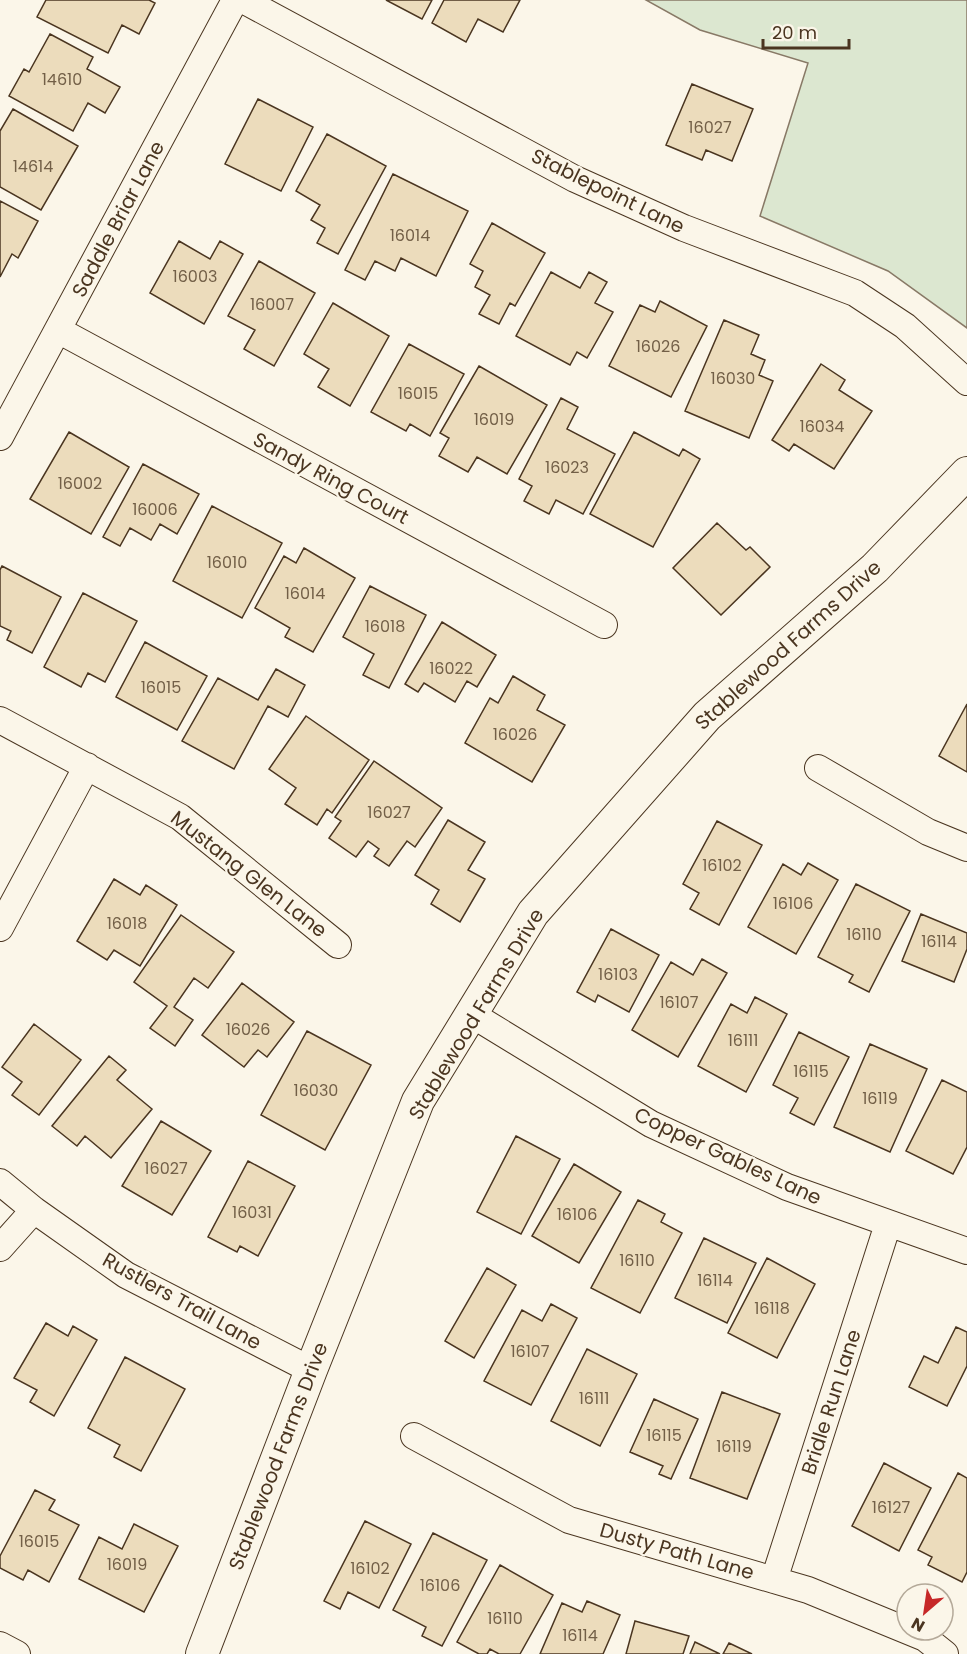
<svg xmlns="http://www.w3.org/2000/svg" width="967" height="1654" viewBox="0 0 967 1654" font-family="Poppins,sans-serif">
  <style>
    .green { fill: #dce7d0; stroke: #887966; stroke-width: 1.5 }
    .building { fill: #ecdcbc; stroke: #4a3520; stroke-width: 1.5 }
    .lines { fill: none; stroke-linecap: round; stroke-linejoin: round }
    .minor-casing { stroke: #4a3520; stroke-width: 28 }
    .tertiary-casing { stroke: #4a3520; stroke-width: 34 }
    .minor { stroke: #fbf6e9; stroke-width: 26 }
    .tertiary { stroke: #fbf6e9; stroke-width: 32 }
    .labels { text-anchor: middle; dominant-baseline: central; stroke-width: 4.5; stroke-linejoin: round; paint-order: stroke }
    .number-label { font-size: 16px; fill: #725f47 }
    .street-label { font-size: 20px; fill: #4a3520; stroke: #fbf6e9 }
  </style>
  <rect width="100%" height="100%" fill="#fbf6e9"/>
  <path class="green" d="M 646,0 L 967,0 L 967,328 L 888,271 L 760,216 L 808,63 L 700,30 Z"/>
  <path class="building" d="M 46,0 L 149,0 L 155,3 L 139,34 L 122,25 L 108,53 L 37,17 Z
    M 386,0 L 432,0 L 422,19 Z
    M 444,0 L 520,0 L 503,32 L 478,19 L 466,42 L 432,23 Z
    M 50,34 L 93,57 L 87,69 L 120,87 L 105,113 L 88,103 L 73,131 L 9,96 L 24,69 L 29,72 Z
    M 692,84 L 753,109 L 732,161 L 706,150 L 702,160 L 666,145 Z
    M 258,99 L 313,127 L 281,191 L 225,164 Z
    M 13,109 L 78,146 L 41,210 L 0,187 L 0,131 Z
    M 327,134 L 386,166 L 338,254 L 317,243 L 325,228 L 311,220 L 320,205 L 296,191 Z
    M 393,174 L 468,211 L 436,276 L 401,258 L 395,271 L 375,261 L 365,280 L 345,270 Z
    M 0,201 L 38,221 L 18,258 L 12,254 L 0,277 Z
    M 492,223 L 545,253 L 515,306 L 510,303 L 499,324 L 479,314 L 490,295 L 475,287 L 483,271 L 470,264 Z
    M 179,241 L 210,259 L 220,241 L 243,254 L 204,324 L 150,293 Z
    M 259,261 L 315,293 L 274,366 L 244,349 L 255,330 L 228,316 Z
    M 551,272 L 580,288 L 589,272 L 607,282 L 595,303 L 613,312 L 587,358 L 577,352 L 570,365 L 516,336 Z
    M 660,301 L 707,326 L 671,397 L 609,366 L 640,305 L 655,312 Z
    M 333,303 L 389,336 L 350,406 L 318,387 L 329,369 L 304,354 Z
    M 724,320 L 759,335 L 751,354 L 765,360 L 759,375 L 773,381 L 749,438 L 685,411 Z
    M 409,344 L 464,374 L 430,436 L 410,424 L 406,431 L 371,412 Z
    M 821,364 L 845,380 L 839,390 L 872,411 L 834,469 L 794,444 L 789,451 L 772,440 Z
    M 479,366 L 547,405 L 507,474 L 477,457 L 468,472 L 439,456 L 449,438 L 440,433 Z
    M 561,398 L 578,407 L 567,429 L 615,454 L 583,514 L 556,500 L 549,514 L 524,501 L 532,486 L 519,479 Z
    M 69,432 L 129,467 L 91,534 L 30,499 Z
    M 634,432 L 679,456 L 683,449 L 700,459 L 653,547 L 590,514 Z
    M 143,464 L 199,494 L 177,534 L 160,524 L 151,540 L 130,528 L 120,546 L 103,537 Z
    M 212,506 L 282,543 L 242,618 L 173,581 Z
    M 717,523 L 746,550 L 750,547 L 770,567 L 721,615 L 673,568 Z
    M 304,548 L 355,578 L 313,652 L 285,637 L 290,628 L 255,608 L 284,556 L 296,563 Z
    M 2,566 L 61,597 L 32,653 L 7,640 L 11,631 L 0,626 L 0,570 Z
    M 370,586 L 426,615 L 389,688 L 363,675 L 374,654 L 343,637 Z
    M 83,593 L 137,621 L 105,682 L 88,673 L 81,687 L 44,667 Z
    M 442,622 L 496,655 L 477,687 L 467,681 L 455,702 L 424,683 L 418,692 L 405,684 Z
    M 145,642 L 207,676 L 177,730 L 116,697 Z
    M 276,669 L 305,685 L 288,717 L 268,706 L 234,769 L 182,741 L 218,678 L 258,700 Z
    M 513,676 L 545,695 L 537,710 L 565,725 L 532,782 L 465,743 L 490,698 L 498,703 Z
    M 967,704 L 967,772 L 939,756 Z
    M 306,716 L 369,760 L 332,813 L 327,809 L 317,825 L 285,804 L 296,788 L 269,769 Z
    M 374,761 L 442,808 L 415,847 L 407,841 L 389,866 L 374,856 L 379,849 L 368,841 L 356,857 L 329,838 L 341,821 L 335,817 Z
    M 448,820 L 485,842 L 468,870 L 485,879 L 460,922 L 431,904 L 439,890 L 415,875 Z
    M 717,821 L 762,845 L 719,925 L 690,909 L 699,893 L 683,884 Z
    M 808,863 L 838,880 L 796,954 L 748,927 L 783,864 L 801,875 Z
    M 114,879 L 140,895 L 146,885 L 177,905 L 140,966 L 114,950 L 107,960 L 77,941 Z
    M 856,884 L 910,911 L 869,992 L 849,982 L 853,975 L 818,957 Z
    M 921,914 L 967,933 L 967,949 L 954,982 L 902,961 Z
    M 181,915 L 234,952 L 208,988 L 194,978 L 174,1007 L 193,1020 L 175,1046 L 150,1028 L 167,1006 L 134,982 Z
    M 611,929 L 659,955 L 629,1012 L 598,995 L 595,1002 L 577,992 Z
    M 702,959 L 727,973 L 678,1057 L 632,1030 L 671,962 L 693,975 Z
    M 242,983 L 294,1022 L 267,1057 L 258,1050 L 244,1067 L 202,1035 Z
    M 755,997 L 787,1014 L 746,1092 L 698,1066 L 731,1004 L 747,1013 Z
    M 34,1024 L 81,1060 L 39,1115 L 12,1095 L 22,1082 L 2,1067 Z
    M 307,1031 L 371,1065 L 325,1150 L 261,1115 Z
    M 799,1032 L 849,1057 L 814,1125 L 790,1113 L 798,1098 L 773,1085 Z
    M 870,1044 L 927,1069 L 890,1152 L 834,1127 Z
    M 109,1056 L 126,1070 L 117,1080 L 152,1109 L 111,1158 L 85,1136 L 77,1146 L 52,1126 Z
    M 942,1080 L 967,1092 L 967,1147 L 953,1174 L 906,1151 Z
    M 161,1121 L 211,1151 L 172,1215 L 122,1186 Z
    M 516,1136 L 560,1159 L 521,1234 L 477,1212 Z
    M 248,1161 L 295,1186 L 258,1256 L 240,1246 L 237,1252 L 208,1237 Z
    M 574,1164 L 621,1192 L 579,1263 L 532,1236 Z
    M 638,1200 L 665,1214 L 661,1222 L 682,1233 L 640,1313 L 591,1288 Z
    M 704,1238 L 756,1263 L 727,1323 L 675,1298 Z
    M 767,1258 L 815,1284 L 777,1358 L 728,1333 Z
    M 487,1268 L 516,1285 L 474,1358 L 445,1341 Z
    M 551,1304 L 577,1318 L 531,1405 L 484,1381 L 522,1310 L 542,1321 Z
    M 46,1323 L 68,1336 L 73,1326 L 97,1340 L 54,1416 L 30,1402 L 37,1390 L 14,1378 Z
    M 956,1327 L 967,1332 L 967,1366 L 947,1406 L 909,1387 L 924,1356 L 938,1363 Z
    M 587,1349 L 637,1374 L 600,1446 L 551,1421 Z
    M 125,1357 L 185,1389 L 141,1471 L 114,1457 L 120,1445 L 88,1428 Z
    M 722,1392 L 780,1414 L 747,1499 L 690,1478 Z
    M 654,1399 L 698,1419 L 671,1479 L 659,1474 L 663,1466 L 630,1452 Z
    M 884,1463 L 931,1488 L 899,1551 L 852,1526 Z
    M 958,1473 L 967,1478 L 967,1572 L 962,1582 L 928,1565 L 932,1557 L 918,1550 Z
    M 35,1490 L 55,1500 L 49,1510 L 79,1525 L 49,1582 L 28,1570 L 23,1580 L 0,1568 L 0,1556 Z
    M 365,1521 L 411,1544 L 379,1608 L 348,1592 L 340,1609 L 324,1601 Z
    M 134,1524 L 178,1546 L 144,1612 L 79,1579 L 99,1537 L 122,1549 Z
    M 433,1533 L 487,1560 L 442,1646 L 422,1636 L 426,1627 L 393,1610 Z
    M 500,1565 L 553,1595 L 520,1654 L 499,1654 L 490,1649 L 487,1654 L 479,1654 L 457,1642 Z
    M 587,1601 L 620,1615 L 603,1654 L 540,1654 L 562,1603 L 582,1612 Z
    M 635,1621 L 689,1636 L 683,1654 L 626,1654 Z
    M 695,1642 L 720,1654 L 690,1654 Z
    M 729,1643 L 752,1654 L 723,1654 Z"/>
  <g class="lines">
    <g class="minor-casing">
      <path id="minor" d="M 243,0 L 575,179 L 684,228 L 855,293 L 905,326 L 967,382
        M 58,330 L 604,625
        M 0,437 L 235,0
        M 0,720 L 180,817 L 338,945
        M 818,768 L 928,832 L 967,848
        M 0,928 L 87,766
        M 471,1014 L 651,1124 L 787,1187 L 967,1251
        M 0,1182 L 34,1210 L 126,1275 L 311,1370
        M 0,1248 L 34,1210
        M 414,1436 L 569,1520 L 808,1590 L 925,1638 L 945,1654
        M 774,1580 L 888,1224
        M 0,1645 L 17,1654"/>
    </g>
    <g class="tertiary-casing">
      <path id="tertiary" d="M 202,1654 L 311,1370 L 418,1101 L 533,913 L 707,716 L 875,568 L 967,473"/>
    </g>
    <use href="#minor" class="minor"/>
    <use href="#tertiary" class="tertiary"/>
  </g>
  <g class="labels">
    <g class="number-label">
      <text x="62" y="79">14610</text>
      <text x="710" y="127">16027</text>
      <text x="33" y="166">14614</text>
      <text x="410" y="235">16014</text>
      <text x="195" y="276">16003</text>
      <text x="272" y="304">16007</text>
      <text x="658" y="346">16026</text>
      <text x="733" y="378">16030</text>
      <text x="418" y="393">16015</text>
      <text x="494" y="419">16019</text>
      <text x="822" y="426">16034</text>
      <text x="567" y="467">16023</text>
      <text x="80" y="483">16002</text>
      <text x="155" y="509">16006</text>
      <text x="227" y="562">16010</text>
      <text x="305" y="593">16014</text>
      <text x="385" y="626">16018</text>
      <text x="451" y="668">16022</text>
      <text x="161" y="687">16015</text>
      <text x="515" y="734">16026</text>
      <text x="389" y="812">16027</text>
      <text x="722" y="865">16102</text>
      <text x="793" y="903">16106</text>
      <text x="127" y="923">16018</text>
      <text x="864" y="934">16110</text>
      <text x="939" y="941">16114</text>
      <text x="618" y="974">16103</text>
      <text x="679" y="1002">16107</text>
      <text x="248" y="1029">16026</text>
      <text x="743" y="1040">16111</text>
      <text x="811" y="1071">16115</text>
      <text x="316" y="1090">16030</text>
      <text x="880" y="1098">16119</text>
      <text x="166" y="1168">16027</text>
      <text x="252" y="1212">16031</text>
      <text x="577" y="1214">16106</text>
      <text x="637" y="1260">16110</text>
      <text x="715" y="1280">16114</text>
      <text x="772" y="1308">16118</text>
      <text x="530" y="1351">16107</text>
      <text x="594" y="1398">16111</text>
      <text x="664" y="1435">16115</text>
      <text x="734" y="1446">16119</text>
      <text x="891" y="1507">16127</text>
      <text x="39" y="1541">16015</text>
      <text x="127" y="1564">16019</text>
      <text x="370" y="1568">16102</text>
      <text x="440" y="1585">16106</text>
      <text x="505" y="1618">16110</text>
      <text x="580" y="1635">16114</text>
    </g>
    <g class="street-label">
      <text transform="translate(608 191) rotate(26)">Stablepoint Lane</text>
      <text transform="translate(118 219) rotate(-62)">Saddle Briar Lane</text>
      <text transform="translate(331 478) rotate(28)">Sandy Ring Court</text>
      <text transform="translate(788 645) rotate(-42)">Stablewood Farms Drive</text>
      <text transform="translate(249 874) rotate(38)">Mustang Glen Lane</text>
      <text transform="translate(476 1014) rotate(-59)">Stablewood Farms Drive</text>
      <text transform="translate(728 1156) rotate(25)">Copper Gables Lane</text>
      <text transform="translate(182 1301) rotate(29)">Rustlers Trail Lane</text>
      <text transform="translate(831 1402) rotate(-72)">Bridle Run Lane</text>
      <text transform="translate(278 1456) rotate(-69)">Stablewood Farms Drive</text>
      <text transform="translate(677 1551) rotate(16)">Dusty Path Lane</text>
    </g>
  </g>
  <g transform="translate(925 1612) rotate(209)"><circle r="28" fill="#fbf6e9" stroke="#b4a999" stroke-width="1.5"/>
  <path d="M0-4.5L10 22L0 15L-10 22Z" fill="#c62828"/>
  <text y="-9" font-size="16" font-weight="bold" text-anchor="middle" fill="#4a3520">N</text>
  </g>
  <path d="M763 39v9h86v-9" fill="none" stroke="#4a3520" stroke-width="3"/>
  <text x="772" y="39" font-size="18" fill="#4a3520" stroke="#fbf6e9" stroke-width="4.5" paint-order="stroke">20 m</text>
</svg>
